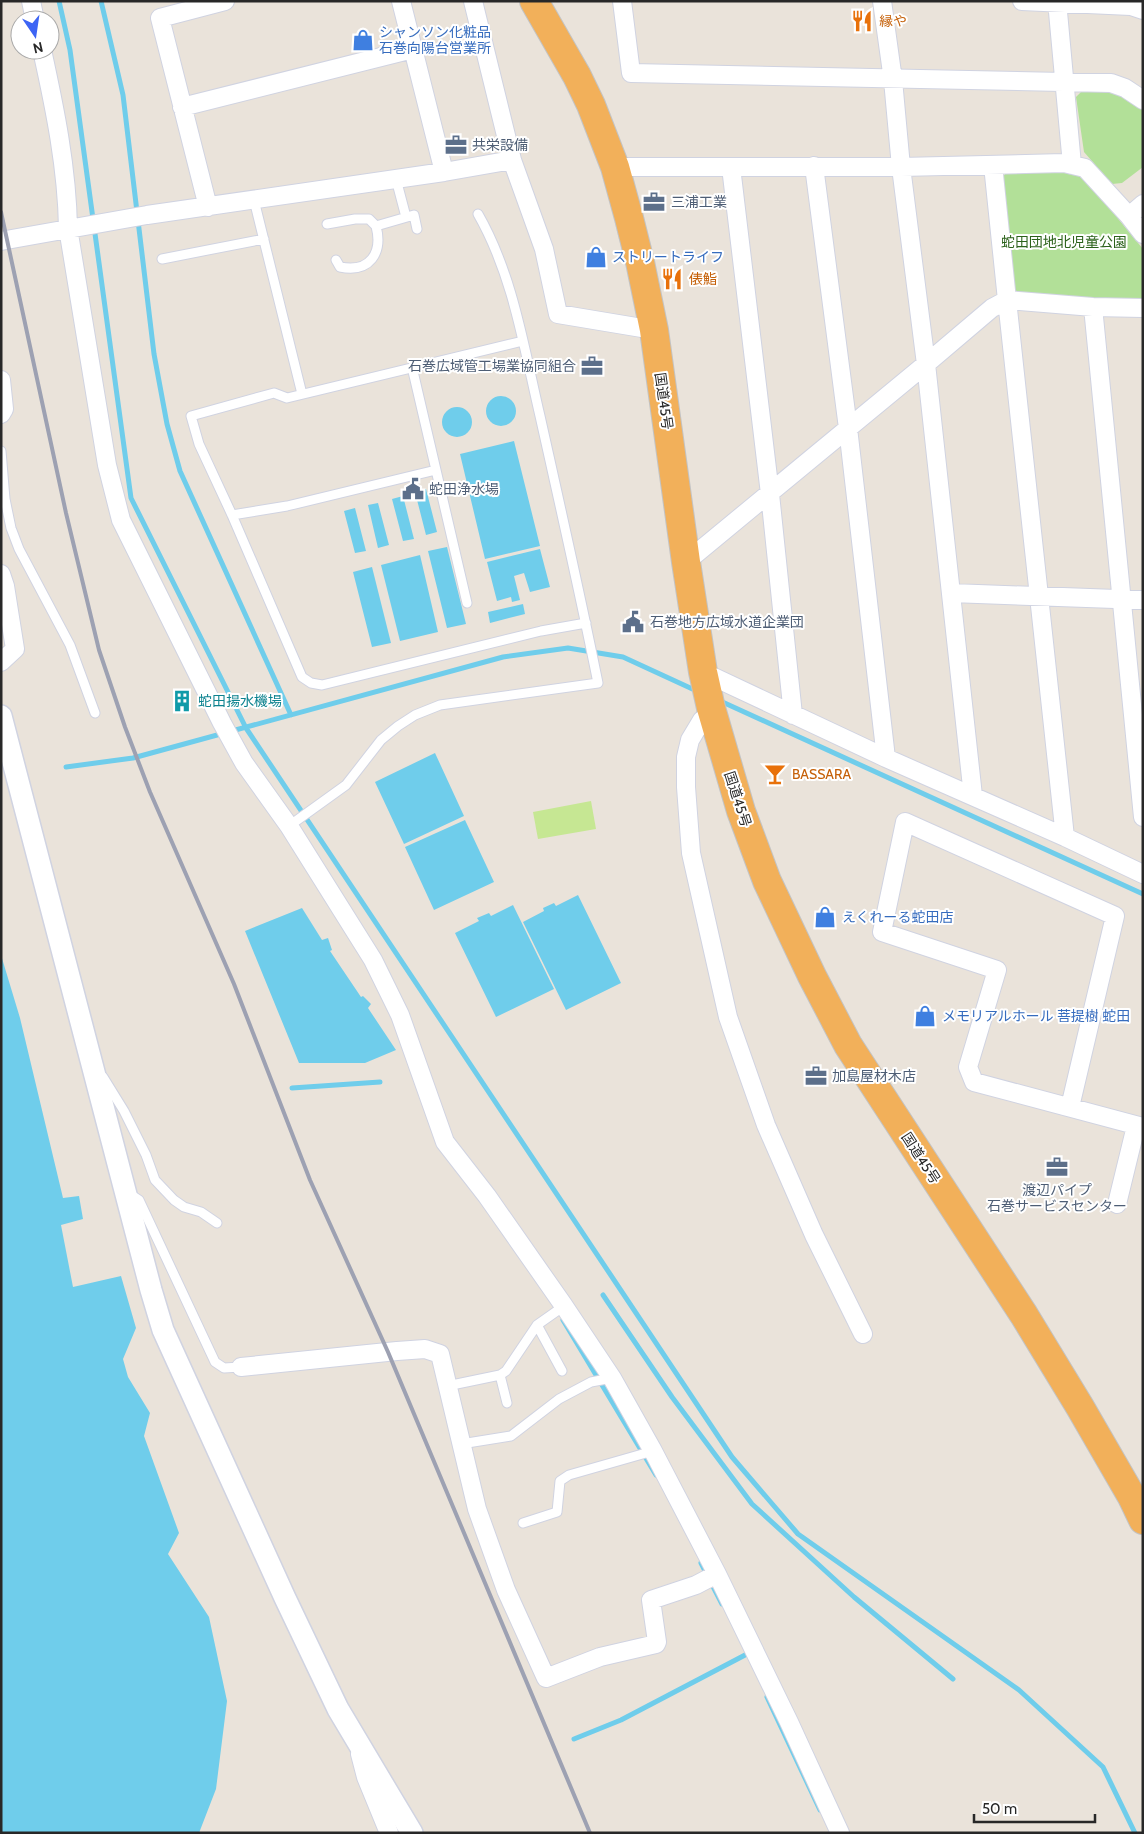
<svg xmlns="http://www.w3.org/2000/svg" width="1144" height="1834" viewBox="0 0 1144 1834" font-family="Cabin,'Noto Sans JP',sans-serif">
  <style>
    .green { fill: #b2e098 }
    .pitch { fill: #c6e793 }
    .water { fill: #6fcdeb }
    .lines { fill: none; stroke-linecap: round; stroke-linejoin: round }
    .stream { stroke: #6fcdeb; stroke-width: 5 }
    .service-casing { stroke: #d0d3e1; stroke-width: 11 }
    .minor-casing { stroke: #d0d3e1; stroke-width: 20 }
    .tertiary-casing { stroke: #d0d3e1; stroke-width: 24 }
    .trunk-casing { stroke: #c3c3c3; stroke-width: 30 }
    .service { stroke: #fff; stroke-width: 9 }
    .minor { stroke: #fff; stroke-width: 18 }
    .tertiary { stroke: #fff; stroke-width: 21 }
    .trunk { stroke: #f2b05a; stroke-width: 28 }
    .rail { stroke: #9da1b2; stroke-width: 4 }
    .labels { text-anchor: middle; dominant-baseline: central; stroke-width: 4; stroke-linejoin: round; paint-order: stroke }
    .food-label { font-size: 14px; fill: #c56008; stroke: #fff; text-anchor: start }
    .shop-label { font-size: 14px; fill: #366cbe; stroke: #fff; text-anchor: start }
    .service-label { font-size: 14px; fill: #4e5e75; stroke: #fff; text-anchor: start }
    .park-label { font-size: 14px; fill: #2c621b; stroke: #fff }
    .street-label { font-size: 14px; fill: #282828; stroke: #fff }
    .culture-label { font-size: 14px; fill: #0d838f; stroke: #fff; text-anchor: start }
  </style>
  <rect width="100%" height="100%" fill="#eae3da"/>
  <path class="green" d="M 1083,90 C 1110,92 1124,89 1143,111 L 1143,167 L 1122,183 L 1112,184 L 1084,152 L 1076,97 Z
    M 1007,172 L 1072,172 L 1088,182 L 1143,249 L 1143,302 L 1020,296 L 1012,289 L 1000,180 Z"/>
  <path class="pitch" d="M 591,801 L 596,829 L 538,839 L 533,812 Z"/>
  <path class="water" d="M486 411a15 15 0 1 1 30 0a15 15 0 1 1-30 0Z
    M442 422a15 15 0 1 1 30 0a15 15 0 1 1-30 0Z
    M 514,441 L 540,546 L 485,559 L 460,454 Z
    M 426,489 L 437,532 L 426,535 L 415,492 Z
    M 403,496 L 414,539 L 403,541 L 392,499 Z
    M 378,503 L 389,545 L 378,548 L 368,505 Z
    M 355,508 L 366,551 L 355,553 L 344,511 Z
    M 447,547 L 466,624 L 447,628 L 428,551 Z
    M 540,549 L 550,587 L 530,592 L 524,573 L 514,576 L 520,600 L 512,602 L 511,597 L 497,601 L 487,562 Z
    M 420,555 L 438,632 L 400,641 L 381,565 Z
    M 372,567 L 391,643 L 372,647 L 353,572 Z
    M 523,604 L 525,614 L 490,623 L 488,612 Z
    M 435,753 L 464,816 L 404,844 L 375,782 Z
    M 465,820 L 494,882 L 434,910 L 405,847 Z
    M 578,895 L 621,983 L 566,1010 L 523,922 L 544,911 L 543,908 L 554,903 L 556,906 Z
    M 513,905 L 554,989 L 496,1017 L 455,933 L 479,921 L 477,918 L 489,913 L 491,916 Z
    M 302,908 L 322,940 L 328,938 L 332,950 L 330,951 L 361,997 L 363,996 L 371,1004 L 368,1008 L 396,1050 L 365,1063 L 299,1063 L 245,931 Z
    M 1,955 L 20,1018 L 63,1198 L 79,1196 L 83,1219 L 61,1225 L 73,1287 L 121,1276 L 136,1328 L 123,1359 L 128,1377 L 150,1413 L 144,1436 L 179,1533 L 168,1554 L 209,1617 L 227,1701 L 216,1789 L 199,1833 L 1,1833 Z"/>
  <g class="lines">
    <path class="stream" d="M 59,1 L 70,50 L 131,498 L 246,728 L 732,1457 L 798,1534 L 1019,1690 L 1103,1767 L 1135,1833
      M 101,1 L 123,95 L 154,354 L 167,424 L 180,471 L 291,715
      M 718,700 L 1143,894
      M 66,767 L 133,758 L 503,657 L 568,648 L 623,657 L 699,692
      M 292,1088 L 380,1082
      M 603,1295 L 672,1397 L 752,1504 L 854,1597 L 953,1679
      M 563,1320 L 656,1475
      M 701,1563 L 722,1604
      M 767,1697 L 820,1810
      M 574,1739 L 621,1720 L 747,1654"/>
    <g class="service-casing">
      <path id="service" d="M 396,179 L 406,217
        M 254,200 L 302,394
        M 327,224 L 355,219 L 369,219 L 376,226
        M 162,259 L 264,239
        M 336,260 L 340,267 C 370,273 383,253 376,226 L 414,215 L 417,229
        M 523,341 L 287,398 L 274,393 L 191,416 L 199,444 L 232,515 L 302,677 L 311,683 L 322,685 L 541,631 L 586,623
        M 412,367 L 467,603
        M 1,451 L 5,499 L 11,528 L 19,549 L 70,645 L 95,713
        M 232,515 L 287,506 L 436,470
        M 289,826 L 346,785 L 381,740 L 398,726 L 415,715 L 440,705 L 598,683 C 580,594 560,505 540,416 C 524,348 513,275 478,214
        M 103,1077 L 124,1111 L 146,1155 L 155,1180 L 174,1200 L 184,1207 L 201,1212 L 217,1223
        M 130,1194 L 139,1200 L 215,1362 L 224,1368 L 241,1367
        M 537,1325 L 562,1371
        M 500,1375 L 507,1403
        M 447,1386 L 500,1375 L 506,1371 L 537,1325 L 564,1306
        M 461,1444 L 511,1436 L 559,1399 L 591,1382 L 612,1378
        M 523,1523 L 557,1512 L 560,1481 L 569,1475 L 653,1451"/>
    </g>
    <g class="minor-casing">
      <path id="minor" d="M 31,1 L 35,20
        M 401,1 L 444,172
        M 473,1 L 512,160 L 544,249 L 558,314 L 654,330
        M 622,1 L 631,73 L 1111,83 L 1125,88 L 1143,100
        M 882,1 L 893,80 L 901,167 L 926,364 L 973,796
        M 1022,1 L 1131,6 L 1143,10
        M 1057,1 L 1072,165
        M 42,50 C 55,109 67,168 68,228 L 107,465 L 121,520 L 222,723 L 244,763 L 289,826 L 373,960 L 400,1015 L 445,1142 L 487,1196 L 564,1306 L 612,1378 L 653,1451 L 717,1574 L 789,1722 L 840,1833
        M 182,107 L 413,49
        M 814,166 L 848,428 L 886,758
        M 615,167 L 901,167 L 1064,163 L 1085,168 L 1129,216 L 1143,234
        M 731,167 L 770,494 L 793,715
        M 208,207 L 160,18 L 225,1
        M 1129,216 L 1143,204
        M 1,241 L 147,215 L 444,172 L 512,160
        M 1093,307 L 1143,817
        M 1,380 L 4,409 L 1,414
        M 686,562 L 926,364 L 992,308 L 1007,300 L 993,165
        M 1,574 L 5,586 L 15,649 L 1,662
        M 951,593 L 1143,600
        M 703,672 L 886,758 L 1065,837 L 1143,874
        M 712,713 L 702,720 L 690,740 L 686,757 L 686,787 L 691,853 L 728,1017 L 766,1125 L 814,1235 L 863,1334
        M 1065,837 L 1007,300 L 1093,307 L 1143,308
        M 1070,1107 L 1115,916 L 905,822 L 882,932 L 997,970 L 968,1067 L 974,1082 L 1143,1127
        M 1117,1204 L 1136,1126
        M 241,1367 L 397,1351 L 425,1349 L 440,1354 L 477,1509 L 506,1590 L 546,1678 L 600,1657 L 656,1644 L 657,1642 L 651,1600 L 696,1585 L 717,1574
        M 360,1754 L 366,1777 L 389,1833"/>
    </g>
    <g class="tertiary-casing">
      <path id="tertiary" d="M 1,716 L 151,1290 L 163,1330 L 285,1598 L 338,1709 L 412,1833"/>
    </g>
    <g class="trunk-casing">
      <path id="trunk" d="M 534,1 L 577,76 L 591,105 L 615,167 L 629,218 L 640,262 L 654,330 L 686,562 L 703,672 L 711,708 L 741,811 L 767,881 L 812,976 L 848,1045 L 1024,1315 L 1080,1407 L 1132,1497 L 1143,1520"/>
    </g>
    <use href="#service" class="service"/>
    <use href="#minor" class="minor"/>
    <use href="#tertiary" class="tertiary"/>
    <use href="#trunk" class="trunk"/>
    <path class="rail" d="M 1,212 L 66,513 L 99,650 L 125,727 L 150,792 L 234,984 L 310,1180 L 388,1352 L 590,1833"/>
  </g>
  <defs>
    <g id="restaurant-bare" transform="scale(1.725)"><path d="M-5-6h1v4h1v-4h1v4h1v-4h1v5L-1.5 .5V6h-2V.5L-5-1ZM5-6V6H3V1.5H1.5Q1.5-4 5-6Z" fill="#e8710a" stroke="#fff" stroke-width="2.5" paint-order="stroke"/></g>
    <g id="shop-bare" transform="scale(1.725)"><path d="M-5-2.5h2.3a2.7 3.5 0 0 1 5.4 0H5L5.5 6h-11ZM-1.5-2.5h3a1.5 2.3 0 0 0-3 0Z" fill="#3f7fe0" stroke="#fff" stroke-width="2.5" paint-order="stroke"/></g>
    <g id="office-bare" transform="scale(1.725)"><path d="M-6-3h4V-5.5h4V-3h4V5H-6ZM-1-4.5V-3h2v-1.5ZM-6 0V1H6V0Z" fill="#5c6f8a" stroke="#fff" stroke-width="2.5" paint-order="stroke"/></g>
    <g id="civic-bare" transform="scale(1.725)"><path d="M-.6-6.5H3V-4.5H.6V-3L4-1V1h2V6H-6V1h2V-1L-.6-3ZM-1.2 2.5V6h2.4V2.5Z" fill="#5c6f8a" stroke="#fff" stroke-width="2.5" paint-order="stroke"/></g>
    <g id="building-bare" transform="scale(1.725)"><path d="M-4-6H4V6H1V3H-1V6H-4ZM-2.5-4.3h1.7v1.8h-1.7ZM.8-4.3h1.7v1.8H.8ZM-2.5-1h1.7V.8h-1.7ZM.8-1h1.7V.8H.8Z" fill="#0f9aa8" stroke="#fff" stroke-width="2.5" paint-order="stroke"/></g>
    <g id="bar-bare" transform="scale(1.725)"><path d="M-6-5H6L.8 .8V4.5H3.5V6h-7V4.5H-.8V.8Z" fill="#e8710a" stroke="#fff" stroke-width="2.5" paint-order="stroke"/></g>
  </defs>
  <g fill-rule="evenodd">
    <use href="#restaurant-bare" x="862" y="21"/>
    <use href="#shop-bare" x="363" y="40"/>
    <use href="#office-bare" x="456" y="145"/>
    <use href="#office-bare" x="654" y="202"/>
    <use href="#shop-bare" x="596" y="257"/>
    <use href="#restaurant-bare" x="672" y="279"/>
    <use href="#office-bare" x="592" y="366"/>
    <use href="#civic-bare" x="413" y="489"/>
    <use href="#civic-bare" x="633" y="622"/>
    <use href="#building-bare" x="182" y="701"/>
    <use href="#bar-bare" x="775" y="774"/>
    <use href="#shop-bare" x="825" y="917"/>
    <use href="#shop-bare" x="925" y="1016"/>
    <use href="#office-bare" x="816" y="1076"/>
    <use href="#office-bare" x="1057" y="1167"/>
  </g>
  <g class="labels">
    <g class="food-label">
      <text x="879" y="21">縁や</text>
      <text x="689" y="279">俵鮨</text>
      <text x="792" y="774">BASSARA</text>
    </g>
    <g class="shop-label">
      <text x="379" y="32">シャンソン化粧品<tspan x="379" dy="16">石巻向陽台営業所</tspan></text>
      <text x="612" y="257">ストリートライフ</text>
      <text x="842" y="917">えくれーる蛇田店</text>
      <text x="942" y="1016">メモリアルホール 菩提樹 蛇田</text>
    </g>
    <g class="service-label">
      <text x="472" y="145">共栄設備</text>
      <text x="671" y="202">三浦工業</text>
      <text x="576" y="366" text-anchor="end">石巻広域管工場業協同組合</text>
      <text x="429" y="489">蛇田浄水場</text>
      <text x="650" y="622">石巻地方広域水道企業団</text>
      <text x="832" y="1076">加島屋材木店</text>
      <text x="1057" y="1190" text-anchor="middle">渡辺パイプ<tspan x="1057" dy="16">石巻サービスセンター</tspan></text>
    </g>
    <g class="park-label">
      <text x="1064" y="242">蛇田団地北児童公園</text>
    </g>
    <g class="street-label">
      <text transform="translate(664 401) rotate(82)">国道45号</text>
      <text transform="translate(738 799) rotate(72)">国道45号</text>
      <text transform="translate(921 1158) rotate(57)">国道45号</text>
    </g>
    <g class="culture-label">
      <text x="198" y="701">蛇田揚水機場</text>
    </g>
  </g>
  <rect width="1144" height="1834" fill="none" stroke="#282828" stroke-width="5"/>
  <g transform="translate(35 35) rotate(167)"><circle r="24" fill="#ffffff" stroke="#a9a9a9"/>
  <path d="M0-4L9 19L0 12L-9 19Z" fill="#3d64f4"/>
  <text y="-8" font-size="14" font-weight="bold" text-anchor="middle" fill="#282828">N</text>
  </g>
  <path d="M974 1814v8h121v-8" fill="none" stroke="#282828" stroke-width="2.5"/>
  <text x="982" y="1814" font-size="15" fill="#282828" stroke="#ffffff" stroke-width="4" paint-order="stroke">50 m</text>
</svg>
